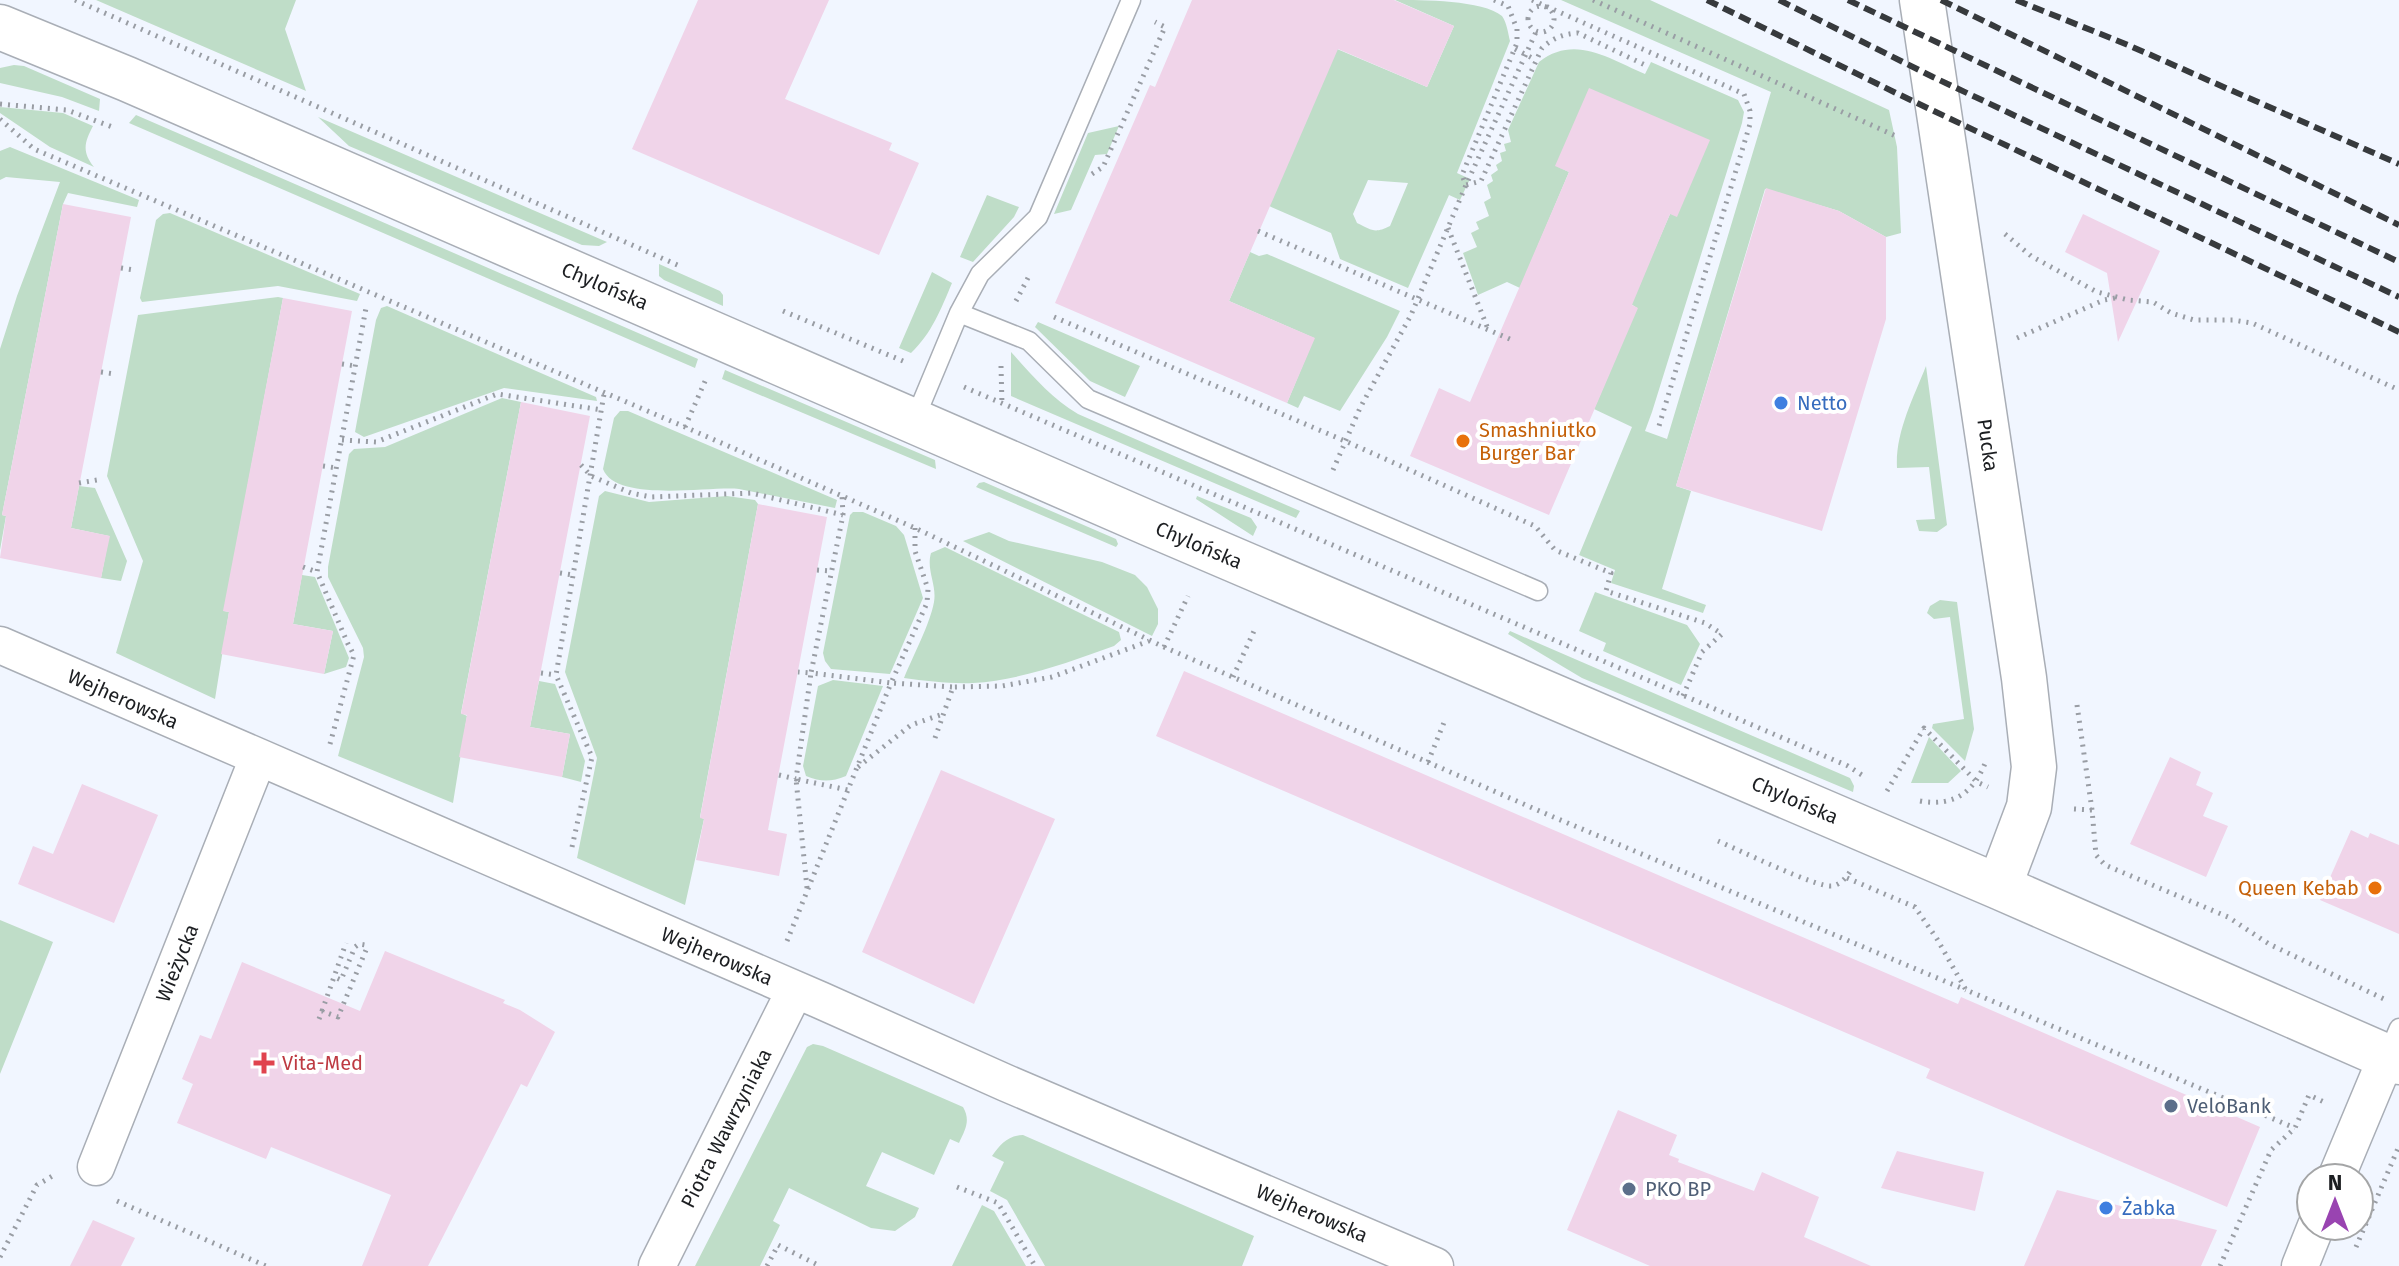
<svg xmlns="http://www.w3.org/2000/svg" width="2399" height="1266" viewBox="0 0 2399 1266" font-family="'Fira Sans',sans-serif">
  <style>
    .green { fill: #bfddc8; fill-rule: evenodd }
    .building { fill: #f0d4e9 }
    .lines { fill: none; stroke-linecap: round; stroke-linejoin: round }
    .service-casing { stroke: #a9aeb6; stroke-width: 21 }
    .minor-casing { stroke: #a9aeb6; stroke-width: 39 }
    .tertiary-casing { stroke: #a9aeb6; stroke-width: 47 }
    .path { stroke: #999da4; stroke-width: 5; stroke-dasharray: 2 6; stroke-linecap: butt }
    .service { stroke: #fff; stroke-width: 18 }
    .minor { stroke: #fff; stroke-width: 36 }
    .tertiary { stroke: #fff; stroke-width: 44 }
    .rail { stroke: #373a3d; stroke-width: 6; stroke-dasharray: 12 6; stroke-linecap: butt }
    .shop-dot { fill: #3f7fe0; stroke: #fff; stroke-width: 3 }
    .food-dot { fill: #e8710a; stroke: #fff; stroke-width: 3 }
    .health-dot { fill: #e0444e; stroke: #fff; stroke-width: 3 }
    .service-dot { fill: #5c6f8a; stroke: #fff; stroke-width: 3 }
    .labels { text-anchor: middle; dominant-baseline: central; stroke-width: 8; stroke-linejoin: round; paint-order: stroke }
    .street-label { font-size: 20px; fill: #1c1e21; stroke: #fff }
    .shop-label { font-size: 20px; fill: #366cbe; stroke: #fff; text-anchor: start }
    .food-label { font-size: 20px; fill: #c56008; stroke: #fff; text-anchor: start }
    .health-label { font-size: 20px; fill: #be3a42; stroke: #fff; text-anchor: start }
    .service-label { font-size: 20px; fill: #4e5e75; stroke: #fff; text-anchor: start }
  </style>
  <rect width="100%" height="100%" fill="#f1f6ff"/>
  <path class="green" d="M 96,0 L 296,0 L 285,29 L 306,91 Z
    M 1395,0 C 1422,0 1483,0 1502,16 C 1507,23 1508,33 1510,41 L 1457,173 L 1470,179 L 1460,200 L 1449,195 L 1408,288 L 1340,259 L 1331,233 L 1269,206 L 1337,49 L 1427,87 L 1454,26 ZM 1368,180 L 1408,183 L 1390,226 C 1374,234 1372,230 1357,223 L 1353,214 Z
    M 1561,0 L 1650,0 L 1889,110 L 1897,147 L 1901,233 L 1886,237 L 1839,211 L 1765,189 L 1676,486 L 1691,491 L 1662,589 L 1706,605 L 1703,613 L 1611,583 L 1615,570 L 1579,555 L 1632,427 L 1594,409 L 1637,308 L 1631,304 L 1670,214 L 1556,166 L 1569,172 L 1520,288 L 1507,282 L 1478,295 L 1463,253 L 1477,247 L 1471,233 L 1479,229 L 1476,222 L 1489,216 L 1484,202 L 1491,198 L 1487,185 L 1493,181 L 1491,175 L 1498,170 L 1496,165 L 1502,161 L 1500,153 L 1506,151 L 1504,144 L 1511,142 L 1508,130 L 1539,62 C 1575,34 1609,59 1645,74 L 1651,62 L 1738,100 L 1744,112 L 1742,123 L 1652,412 L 1645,431 L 1667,439 L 1771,92 Z
    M 14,65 L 24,66 L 100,99 L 99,111 L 62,97 L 0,83 L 0,68 Z
    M 0,107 L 63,113 L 93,126 C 84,143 82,152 94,167 L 50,147 L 0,113 Z
    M 136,115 L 698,359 L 695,368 L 129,123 Z
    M 318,117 L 607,242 L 599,246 L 582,245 L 349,146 Z
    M 1119,126 L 1107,154 L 1095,155 L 1071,210 L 1054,214 L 1088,133 Z
    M 10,147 L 139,200 L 137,207 L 68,193 L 63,204 L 2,515 L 6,516 L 0,550 L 0,349 L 17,296 L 60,182 L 6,177 L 0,180 L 0,151 Z
    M 987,195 L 1019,207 L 1014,217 L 973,262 L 960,257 Z
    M 170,213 L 360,294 L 357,301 L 278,286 L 142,302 L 140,298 L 156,220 L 163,214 Z
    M 1250,252 L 1259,256 L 1267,254 L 1400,311 L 1387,337 L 1340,411 L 1304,396 L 1298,408 L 1287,403 L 1314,338 L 1229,301 Z
    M 659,264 L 720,291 L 723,295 L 723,306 L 664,280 L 659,276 Z
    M 932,272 L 952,283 C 941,309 932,333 911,353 L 899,348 Z
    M 278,297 L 283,298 L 224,611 L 229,612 L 215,699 L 116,653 L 143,561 L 107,476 L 138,315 Z
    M 387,306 L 596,397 L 597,401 L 504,388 L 364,437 L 355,432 L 357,421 L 376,320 L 381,308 Z
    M 1038,322 L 1140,366 L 1125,397 L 1090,381 L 1035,327 Z
    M 1011,352 C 1032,375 1051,398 1078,414 L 1300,511 L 1296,518 L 1011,396 Z
    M 1926,366 L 1947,525 L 1937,532 L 1919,531 L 1916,520 L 1935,519 L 1929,467 L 1897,468 C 1895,433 1913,399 1926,366 Z
    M 725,370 L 935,460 L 936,469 L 722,379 Z
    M 502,398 L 521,402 L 461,713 L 467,716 L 453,803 L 338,756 L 364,657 L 363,648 L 328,577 L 328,567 L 349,454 L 354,449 L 385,447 Z
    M 620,411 L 628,411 L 837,500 L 835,508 L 739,489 C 709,486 616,503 603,469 L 614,418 Z
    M 984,482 L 1116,539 L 1118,544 L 1116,547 L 976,487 L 979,483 Z
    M 79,486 L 95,488 L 127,561 L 121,581 L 101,578 L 109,536 L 71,528 Z
    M 605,491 L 649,502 L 727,496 L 755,500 L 758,504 L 700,817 L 704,819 L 685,905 L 577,858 L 597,758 L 565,672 L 599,496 Z
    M 1197,496 L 1251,518 L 1257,527 L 1253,536 L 1196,499 Z
    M 853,512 L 863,512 L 896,526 L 904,535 L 923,598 L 890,674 L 831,669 L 825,661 L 823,653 L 850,515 Z
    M 989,532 L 1009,541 L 1102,562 L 1135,575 L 1147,587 L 1158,609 L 1158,624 L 1152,636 L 963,541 Z
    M 945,547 L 1119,632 L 1121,640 L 1114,646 C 1069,662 1022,680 973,683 C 951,684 926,681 904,678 C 913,656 930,624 934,602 C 937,585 926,570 931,553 Z
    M 302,575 L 315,577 L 349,658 L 346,667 L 324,674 L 333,631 L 293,624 Z
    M 1595,592 L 1687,625 L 1700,644 L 1681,685 L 1603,651 L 1606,643 L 1579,631 Z
    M 1940,600 L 1957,602 L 1974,729 L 1965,761 L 1932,728 L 1933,724 L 1964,719 L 1950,617 L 1934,619 L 1927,613 L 1930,606 Z
    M 1510,631 L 1850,778 L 1854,786 L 1853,792 L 1582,678 L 1508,634 Z
    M 833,680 L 883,686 L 846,776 C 831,782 821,782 806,776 L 803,766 L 818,686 Z
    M 539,681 L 555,684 L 585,761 L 581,782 L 562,777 L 570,734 L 530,727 Z
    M 1929,737 L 1961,771 L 1948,783 L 1911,783 Z
    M 0,920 L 53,942 L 0,1074 Z
    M 813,1044 L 823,1046 L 963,1107 C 971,1121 965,1130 959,1143 L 950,1139 L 934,1175 L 882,1152 L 866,1186 L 919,1208 L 915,1217 L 895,1231 L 871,1228 L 789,1188 L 773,1221 L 780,1225 L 760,1266 L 695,1266 L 807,1047 Z
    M 1023,1135 L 1254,1236 L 1242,1266 L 1045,1266 L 1007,1200 L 990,1191 L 1004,1162 L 992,1156 C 1001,1144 1007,1136 1023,1135 Z
    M 982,1205 L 994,1211 L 1026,1266 L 952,1266 Z"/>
  <path class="building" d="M 698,0 L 829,0 L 785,99 L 892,143 L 889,150 L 919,163 L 879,255 L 632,149 Z
    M 1192,0 L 1394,0 L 1454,26 L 1427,87 L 1338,49 L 1229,301 L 1315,338 L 1287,403 L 1055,303 L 1150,85 L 1155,87 Z
    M 1589,88 L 1710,140 L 1677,217 L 1670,214 L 1632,305 L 1638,308 L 1549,515 L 1410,456 L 1439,388 L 1470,402 L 1569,172 L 1555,166 Z
    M 1766,188 L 1839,211 L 1886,237 L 1886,319 L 1822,531 L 1676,486 Z
    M 63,204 L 131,217 L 71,528 L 110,536 L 101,578 L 0,558 L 6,516 L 2,515 Z
    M 2083,214 L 2160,251 L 2118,342 L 2107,273 L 2065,252 Z
    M 283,298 L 352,311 L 293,624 L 333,631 L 324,674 L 221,654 L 229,612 L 223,611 Z
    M 521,402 L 590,416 L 530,727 L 570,734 L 562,777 L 459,757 L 467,715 L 461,714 Z
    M 758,504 L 827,517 L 768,830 L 787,834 L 779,876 L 696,860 L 704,819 L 700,818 Z
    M 1184,671 L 1958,1004 L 1961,997 L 2260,1127 L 2227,1207 L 1926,1078 L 1930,1069 L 1156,736 Z
    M 2170,757 L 2201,772 L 2196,785 L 2213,793 L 2203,816 L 2228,826 L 2206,877 L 2130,844 Z
    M 941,770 L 1055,819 L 974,1004 L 862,952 Z
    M 82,784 L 158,815 L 114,923 L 18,884 L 33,846 L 53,854 Z
    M 2351,830 L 2368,838 L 2370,833 L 2399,845 L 2399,934 L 2320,900 Z
    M 385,951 L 505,1000 L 503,1003 L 520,1010 L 555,1032 L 527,1087 L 521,1084 L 428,1266 L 362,1266 L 391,1195 L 271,1147 L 266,1159 L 177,1123 L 193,1084 L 182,1079 L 200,1035 L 211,1039 L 242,962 L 360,1011 Z
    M 1618,1110 L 1677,1135 L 1669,1155 L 1679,1159 L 1678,1162 L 1754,1191 L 1762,1172 L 1819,1197 L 1804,1237 L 1871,1266 L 1650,1266 L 1567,1230 Z
    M 1897,1151 L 1984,1172 L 1975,1211 L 1881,1188 Z
    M 2057,1190 L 2217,1230 L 2201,1266 L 2024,1266 Z
    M 93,1220 L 135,1238 L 121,1266 L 70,1266 Z"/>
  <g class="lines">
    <g class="service-casing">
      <path id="service" d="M 959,313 L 1029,341 L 1088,399 L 1538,591
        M 914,421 L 959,313 L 980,274 L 1038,217 L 1131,0
        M 2387,1056 L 2399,1028"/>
    </g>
    <g class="minor-casing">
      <path id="minor" d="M 0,645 L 820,1000 L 1006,1083 L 1435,1266
        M 96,1167 L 258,758
        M 2336,1178 L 2387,1056
        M 657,1266 L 795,990
        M 2300,1266 L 2316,1226"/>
    </g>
    <g class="tertiary-casing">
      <path id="tertiary" d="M 1922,0 L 2024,678 L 2034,767 L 2029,807 L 1999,887
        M 0,27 L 127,79 L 1148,523 L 1999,887 L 2399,1062"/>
    </g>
    <path class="path" d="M 75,0 L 682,267
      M 1494,0 L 1508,6 L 1517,29 L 1517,43 L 1462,175 L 1466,185 L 1481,181 L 1542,48 C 1553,38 1563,34 1578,33 L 1645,65
      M 1532,0 L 1744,94 L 1750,111 L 1750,124 L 1659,426
      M 1593,0 L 1898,137
      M1528 19a13 13 0 1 1 26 0a13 13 0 1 1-26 0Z
      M 1515,49 L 1536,60
      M 0,104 L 67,110 L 115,128
      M 0,119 L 34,149 L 685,427 L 915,528 L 1164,647 L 1551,816 L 1966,990
      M 1092,174 L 1103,167 L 1165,27 L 1155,22
      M 1448,228 L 1488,329
      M 1258,231 L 1512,340
      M 2005,234 L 2031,256 L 2097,292 L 2128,300 L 2153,302 L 2171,313 L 2194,320 L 2233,320 L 2252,323 L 2399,390
      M 121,268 L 134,270
      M 1016,301 L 1030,274
      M 783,311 L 903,361
      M 1054,317 L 1345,441 L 1535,526 L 1555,550 L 1611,573 L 1606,591 L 1705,623 L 1722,634 L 1702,652 L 1683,696
      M 2017,338 L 2104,300 L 2115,298
      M 342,364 L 356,366
      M 1001,366 L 1002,405
      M 101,372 L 115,374
      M 964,387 L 1848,766 L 1865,777
      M 685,427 L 706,379
      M 342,440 L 376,442 L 497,394 L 602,410
      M 581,465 L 591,476 L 631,493 L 651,497 L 752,493 L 843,515
      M 323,466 L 337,468
      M 1333,470 L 1360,408 L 1411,315 L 1466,185 L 1536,32
      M 79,483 L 97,480
      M 915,528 L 915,551 L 928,589 L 927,603 L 891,683 L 953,687
      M 303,567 L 317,572
      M 817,570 L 831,571
      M 560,573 L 573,575
      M 1164,647 L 1188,596
      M 541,673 L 556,675
      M 1233,677 L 1254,631
      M 2077,705 L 2092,810 L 2096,855 L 2105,865 L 2228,917 L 2269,944 L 2384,999
      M 935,738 L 953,687 L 1002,686 L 1052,677 L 1149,641
      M 330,744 L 354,655 L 348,644 L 317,572 L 366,308
      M 1428,762 L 1445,720
      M 858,767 L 911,725 L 943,714
      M 779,775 L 796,779 L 811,673 L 798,672
      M 1887,791 L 1924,728 L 1977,782 L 1988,787
      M 1920,801 C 1956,807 1974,791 1986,761
      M 2074,809 L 2092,810
      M 1718,841 C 1737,849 1817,888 1832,886 C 1840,885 1847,877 1851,870
      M 572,847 L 592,757 L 556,675 L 604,394
      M 1847,878 L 1915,907 L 1937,939 L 1966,990 L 2295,1128
      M 807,888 L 796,779 L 848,790
      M 787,941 L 891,683 L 811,673 L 843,515 L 842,495
      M 322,1011 L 346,943
      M 319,1019 L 322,1011 L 338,1017 L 366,950 L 365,945 L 359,944 L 355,947 L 341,980 L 334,977
      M 957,1187 L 998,1203 L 1035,1266
      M 117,1201 L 266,1266
      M 2356,1247 L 2399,1146
      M 0,1257 L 37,1185 L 56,1174
      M 767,1266 L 778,1245 L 820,1266
      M 2220,1266 L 2271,1150 L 2295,1128 L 2309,1095 L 2324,1102"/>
    <use href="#service" class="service"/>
    <use href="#minor" class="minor"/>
    <use href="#tertiary" class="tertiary"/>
    <path class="rail" d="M 1707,0 L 1896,93 L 2399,332
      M 1779,0 L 1933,77 L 2399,297
      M 1848,0 L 2399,262
      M 1941,0 L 2399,225
      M 2016,0 L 2128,45 L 2399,164"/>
  </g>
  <g class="shop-dot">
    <circle cx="1781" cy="403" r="8"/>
    <circle cx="2106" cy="1208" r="8"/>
  </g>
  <g class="food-dot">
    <circle cx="1463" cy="441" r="8"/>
    <circle cx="2375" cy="888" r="8"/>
  </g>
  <path class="health-dot" d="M260 1051h8v8h8v8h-8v8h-8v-8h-8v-8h8z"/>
  <g class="service-dot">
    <circle cx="2171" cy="1106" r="8"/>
    <circle cx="1629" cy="1189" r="8"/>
  </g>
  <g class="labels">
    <g class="street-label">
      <text transform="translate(605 286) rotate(23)">Chylońska</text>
      <text transform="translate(1988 445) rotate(82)">Pucka</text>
      <text transform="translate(1199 545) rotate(23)">Chylońska</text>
      <text transform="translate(123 699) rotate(24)">Wejherowska</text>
      <text transform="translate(1795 800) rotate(23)">Chylońska</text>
      <text transform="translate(717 956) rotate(23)">Wejherowska</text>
      <text transform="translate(177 963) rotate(-68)">Wieżycka</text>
      <text transform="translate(726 1128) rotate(-63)">Piotra Wawrzyniaka</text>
      <text transform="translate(1312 1213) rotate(23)">Wejherowska</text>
    </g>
    <g class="shop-label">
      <text x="1797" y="403">Netto</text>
      <text x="2122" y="1208">Żabka</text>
    </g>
    <g class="food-label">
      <text x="1479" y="430">Smashniutko<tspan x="1479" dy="23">Burger Bar</tspan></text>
      <text x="2359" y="888" text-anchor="end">Queen Kebab</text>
    </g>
    <g class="health-label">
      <text x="282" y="1063">Vita-Med</text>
    </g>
    <g class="service-label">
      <text x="2187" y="1106">VeloBank</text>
      <text x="1645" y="1189">PKO BP</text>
    </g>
  </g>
  <g transform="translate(2335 1202)"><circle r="38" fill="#ffffff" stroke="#a4a5a6" stroke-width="2"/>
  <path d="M0-6L14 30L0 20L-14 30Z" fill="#9944b1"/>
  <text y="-12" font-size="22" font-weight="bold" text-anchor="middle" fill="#1c1e21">N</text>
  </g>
</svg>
